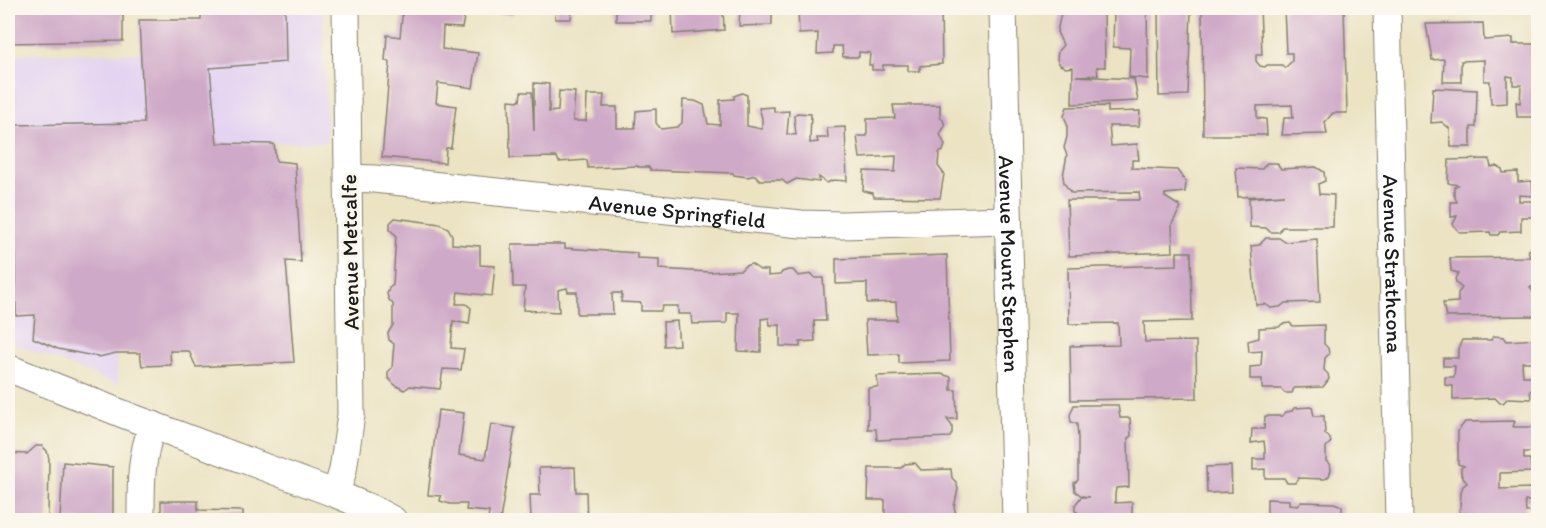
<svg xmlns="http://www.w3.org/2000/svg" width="1546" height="528" viewBox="0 0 1546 528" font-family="Itim,sans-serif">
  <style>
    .built { fill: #e4d3f1 }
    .building { fill: #cfa9c8 }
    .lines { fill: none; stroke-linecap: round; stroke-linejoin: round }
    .minor-casing { stroke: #84806f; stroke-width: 29 }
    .path { stroke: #84806f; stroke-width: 4; stroke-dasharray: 1.5 4.5; stroke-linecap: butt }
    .minor { stroke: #fff; stroke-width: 27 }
    .labels { text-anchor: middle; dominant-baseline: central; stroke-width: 6; stroke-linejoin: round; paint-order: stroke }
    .street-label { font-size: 22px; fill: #1c1c1c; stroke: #fbf7ec }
  </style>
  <rect width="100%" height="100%" fill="#fbf7ec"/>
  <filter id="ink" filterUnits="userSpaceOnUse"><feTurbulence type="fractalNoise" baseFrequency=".0167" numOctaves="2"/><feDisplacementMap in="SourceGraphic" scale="12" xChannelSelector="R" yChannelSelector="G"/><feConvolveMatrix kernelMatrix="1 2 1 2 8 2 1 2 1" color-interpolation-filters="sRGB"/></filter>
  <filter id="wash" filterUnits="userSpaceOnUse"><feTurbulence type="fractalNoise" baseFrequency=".008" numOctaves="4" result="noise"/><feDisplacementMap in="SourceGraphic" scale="24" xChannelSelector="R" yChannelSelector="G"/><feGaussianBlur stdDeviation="1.35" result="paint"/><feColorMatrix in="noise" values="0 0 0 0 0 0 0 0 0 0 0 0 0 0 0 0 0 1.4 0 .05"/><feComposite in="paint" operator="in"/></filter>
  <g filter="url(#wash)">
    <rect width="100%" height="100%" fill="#ebe3c2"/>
    <path class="built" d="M 201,8 L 323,8 L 327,142 L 217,143 L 115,315 L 118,385 L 8,341 L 8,54 L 140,53 L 139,20 L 201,20 Z"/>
    <g id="blocks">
      <path class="building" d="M 8,8 L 123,8 L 123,41 L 9,43 Z
        M 201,8 L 285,8 L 286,62 L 210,68 L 217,143 L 274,144 L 276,161 L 295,163 L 301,262 L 286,261 L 294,362 L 196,367 L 189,351 L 170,351 L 171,365 L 142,366 L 140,353 L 116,353 L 99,357 L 58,349 L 33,338 L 35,315 L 16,316 L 12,125 L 144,123 L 139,20 L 201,20 Z
        M 403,8 L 466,8 L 462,28 L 443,27 L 442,49 L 478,53 L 473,88 L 438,83 L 436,103 L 456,106 L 451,148 L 446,148 L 445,163 L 382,157 L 390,62 L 385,61 L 387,35 L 400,37 Z
        M 495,8 L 513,8 L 513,15 L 495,13 Z
        M 556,8 L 572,8 L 571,19 L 555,19 Z
        M 616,8 L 651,8 L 651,21 L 616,21 Z
        M 672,8 L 723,8 L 724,30 L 673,34 Z
        M 740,8 L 772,8 L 772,25 L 739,26 Z
        M 798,8 L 941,8 L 942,64 L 920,66 L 920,71 L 908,71 L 908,65 L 883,65 L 883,70 L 872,70 L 872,65 L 869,65 L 870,53 L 859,52 L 859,57 L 843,57 L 842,46 L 833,46 L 833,53 L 817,54 L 818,33 L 799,34 Z
        M 1054,8 L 1104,8 L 1105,67 L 1097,67 L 1098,75 L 1076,76 L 1134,79 L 1138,101 L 1072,104 L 1073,67 L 1066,68 L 1060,65 L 1057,59 L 1058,51 L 1063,45 L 1057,32 L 1061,13 Z
        M 1114,8 L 1147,8 L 1148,79 L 1129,77 L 1130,48 L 1113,47 Z
        M 1202,8 L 1260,8 L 1262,54 L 1256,54 L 1256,61 L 1260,66 L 1265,67 L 1267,65 L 1282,65 L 1285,68 L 1292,61 L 1292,53 L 1286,53 L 1284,8 L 1344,8 L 1347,113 L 1333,113 L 1325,122 L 1327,134 L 1282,135 L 1284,118 L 1293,118 L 1292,105 L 1257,106 L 1257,118 L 1266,119 L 1267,135 L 1203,135 Z
        M 1191,9 L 1188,95 L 1159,96 L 1158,10 Z
        M 1483,23 L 1484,40 L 1513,38 L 1513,44 L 1538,44 L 1538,80 L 1534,81 L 1533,117 L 1517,117 L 1516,102 L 1520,103 L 1521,85 L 1513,85 L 1513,77 L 1507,76 L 1507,103 L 1491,104 L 1490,81 L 1484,81 L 1484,60 L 1461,61 L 1461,82 L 1443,82 L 1444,59 L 1432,60 L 1426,24 Z
        M 534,83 L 549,84 L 549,112 L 558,111 L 559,91 L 575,92 L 573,121 L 586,121 L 587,95 L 604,95 L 603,107 L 617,107 L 617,128 L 635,128 L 636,111 L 656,109 L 656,123 L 661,129 L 677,127 L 682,123 L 683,100 L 695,101 L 704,105 L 708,124 L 720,125 L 720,100 L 734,99 L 734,96 L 742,93 L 747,95 L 747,126 L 762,129 L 762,118 L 759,108 L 774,107 L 774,112 L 789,111 L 787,134 L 796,135 L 794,116 L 797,113 L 811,114 L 810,143 L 818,142 L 817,138 L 828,138 L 827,128 L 845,127 L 847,181 L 833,180 L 827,183 L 819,177 L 819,182 L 796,179 L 787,184 L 782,180 L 760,180 L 755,175 L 748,177 L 734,175 L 733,173 L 650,170 L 649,167 L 638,167 L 638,166 L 588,168 L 587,160 L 559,162 L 557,157 L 510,158 L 509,100 L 520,101 L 521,92 L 532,92 L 534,131 Z
        M 1433,88 L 1477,90 L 1476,127 L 1471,127 L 1471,147 L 1451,147 L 1450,129 L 1442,122 L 1431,123 Z
        M 893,105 L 940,105 L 940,117 L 943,120 L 945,126 L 940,134 L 945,145 L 943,151 L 939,153 L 938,166 L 944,174 L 940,198 L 874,197 L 873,193 L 863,191 L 864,171 L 895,172 L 896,156 L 860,158 L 857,136 L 867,136 L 867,119 L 895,118 Z
        M 1108,106 L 1108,112 L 1140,111 L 1139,126 L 1109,126 L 1111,146 L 1137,144 L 1139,160 L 1132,160 L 1132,168 L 1177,170 L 1186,182 L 1185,192 L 1165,194 L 1165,197 L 1181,207 L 1172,224 L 1173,252 L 1069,256 L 1067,200 L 1140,200 L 1139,192 L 1071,193 L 1064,183 L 1063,176 L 1067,155 L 1064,148 L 1067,137 L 1067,124 L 1064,116 L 1067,107 Z
        M 1489,159 L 1491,167 L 1497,166 L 1502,169 L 1503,173 L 1518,172 L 1518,182 L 1532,181 L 1533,196 L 1519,195 L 1519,201 L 1532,201 L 1533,217 L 1521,217 L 1521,231 L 1500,232 L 1498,235 L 1491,235 L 1490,232 L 1460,233 L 1453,224 L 1457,216 L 1451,217 L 1451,202 L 1457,202 L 1454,195 L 1454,187 L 1458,185 L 1448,183 L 1449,160 Z
        M 1267,163 L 1277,163 L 1281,169 L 1316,167 L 1324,172 L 1325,181 L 1318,184 L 1319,194 L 1334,195 L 1333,227 L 1282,227 L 1279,232 L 1270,232 L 1266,228 L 1250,227 L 1249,198 L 1284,195 L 1238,197 L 1236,168 L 1262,169 Z
        M 395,218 L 440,224 L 448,228 L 452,235 L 452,244 L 480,246 L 480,265 L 495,266 L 492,296 L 458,292 L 456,304 L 466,304 L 471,308 L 469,324 L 453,321 L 451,348 L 464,349 L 461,370 L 443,369 L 440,389 L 410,386 L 404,390 L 395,385 L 388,378 L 388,372 L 392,368 L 394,344 L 389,340 L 388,333 L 393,325 L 393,304 L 389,300 L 387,294 L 389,288 L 393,285 L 396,235 L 390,230 L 390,223 Z
        M 1266,238 L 1279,238 L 1285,242 L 1317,239 L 1320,302 L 1285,303 L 1280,307 L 1271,308 L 1265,304 L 1256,305 L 1251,246 L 1259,245 Z
        M 512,244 L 565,244 L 565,248 L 637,253 L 637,258 L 659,259 L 659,269 L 709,272 L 741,270 L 745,266 L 751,264 L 760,270 L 768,270 L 768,276 L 780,275 L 782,272 L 788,270 L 793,270 L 798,276 L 812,274 L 815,278 L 823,278 L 826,321 L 814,321 L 815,341 L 800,342 L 800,347 L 780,346 L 780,325 L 770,325 L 769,318 L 761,319 L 761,352 L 738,351 L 739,313 L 727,313 L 727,323 L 692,324 L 691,314 L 678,314 L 678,306 L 662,306 L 661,311 L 641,311 L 641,303 L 621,302 L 622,293 L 612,293 L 613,314 L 577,314 L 577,292 L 568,292 L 567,288 L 558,290 L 559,312 L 523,310 L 525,287 L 513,287 Z
        M 1538,249 L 1538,286 L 1530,287 L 1534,294 L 1538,293 L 1538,311 L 1535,311 L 1536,316 L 1446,317 L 1443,303 L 1458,302 L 1458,293 L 1462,288 L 1457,284 L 1455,279 L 1458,273 L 1451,271 L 1450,258 L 1530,257 L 1528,250 Z
        M 1177,252 L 1191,252 L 1192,321 L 1144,322 L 1145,342 L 1196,341 L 1197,398 L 1071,400 L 1070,346 L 1119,345 L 1118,323 L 1069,324 L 1068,268 L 1177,265 Z
        M 947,255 L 950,361 L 899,363 L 899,354 L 867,355 L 865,320 L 897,320 L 896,302 L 867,303 L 867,283 L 836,284 L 836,259 Z
        M 677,321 L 679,345 L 664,346 L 663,322 Z
        M 1290,323 L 1293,326 L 1324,325 L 1324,344 L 1328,348 L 1329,354 L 1325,358 L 1324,370 L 1328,374 L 1329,379 L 1323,387 L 1294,388 L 1292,393 L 1285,393 L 1281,389 L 1262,389 L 1262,379 L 1250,379 L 1250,367 L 1261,366 L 1262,351 L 1249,352 L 1248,341 L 1259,338 L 1259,328 L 1279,327 L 1282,324 Z
        M 1493,336 L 1504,337 L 1507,341 L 1537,339 L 1537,362 L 1522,362 L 1523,376 L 1538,376 L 1538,389 L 1530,390 L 1531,399 L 1508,398 L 1503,403 L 1500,403 L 1495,398 L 1453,400 L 1453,386 L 1445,385 L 1445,377 L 1454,377 L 1455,366 L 1443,366 L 1443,358 L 1458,358 L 1458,349 L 1462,340 L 1491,340 Z
        M 941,374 L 951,377 L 951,390 L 956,390 L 957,419 L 947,419 L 952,426 L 952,433 L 950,437 L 877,440 L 876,429 L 868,429 L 868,388 L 878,387 L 877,376 Z
        M 1074,405 L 1118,405 L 1120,418 L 1130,418 L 1131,436 L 1128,438 L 1129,487 L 1116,488 L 1115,495 L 1115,503 L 1132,502 L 1132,520 L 1080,520 L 1080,514 L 1075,511 L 1075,505 L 1081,497 L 1090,497 L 1082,496 L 1075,491 L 1074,483 L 1078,480 L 1078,438 L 1077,424 L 1071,422 L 1070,415 Z
        M 1312,407 L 1314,416 L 1324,416 L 1325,434 L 1329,437 L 1331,442 L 1326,447 L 1326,461 L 1330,464 L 1331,470 L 1329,476 L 1325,479 L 1298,478 L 1295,483 L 1287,483 L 1284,478 L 1265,478 L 1265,469 L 1253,470 L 1253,459 L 1265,459 L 1265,450 L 1264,441 L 1251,443 L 1252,429 L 1264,429 L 1265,416 L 1282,416 L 1286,412 L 1292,411 L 1294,408 Z
        M 438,410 L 464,413 L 459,455 L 485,459 L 491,424 L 515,428 L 500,520 L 488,520 L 489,512 L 466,510 L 467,504 L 450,504 L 440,501 L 441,496 L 428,495 Z
        M 1515,421 L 1513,427 L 1533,427 L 1534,452 L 1524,452 L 1524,459 L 1530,459 L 1531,472 L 1500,473 L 1500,489 L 1531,488 L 1532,501 L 1525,501 L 1526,512 L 1538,511 L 1538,520 L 1459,520 L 1461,492 L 1463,486 L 1467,483 L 1461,474 L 1461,468 L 1464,466 L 1458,464 L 1458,431 L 1465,422 Z
        M 36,446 L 42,446 L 47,451 L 49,459 L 48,520 L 8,520 L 8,453 L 27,454 Z
        M 63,462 L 113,467 L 113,520 L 60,520 Z
        M 915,463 L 921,470 L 951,469 L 952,478 L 956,482 L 958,489 L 954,507 L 957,517 L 953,520 L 885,520 L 885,500 L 868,500 L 869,468 L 901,468 L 905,464 Z
        M 1231,466 L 1232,492 L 1207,493 L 1206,467 Z
        M 575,467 L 576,492 L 586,492 L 587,520 L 531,520 L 530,495 L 540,495 L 539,468 Z
        M 1267,499 L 1289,500 L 1289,504 L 1298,505 L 1301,502 L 1334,503 L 1342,506 L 1342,520 L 1267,520 Z
        M 161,501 L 198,501 L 198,510 L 243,511 L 243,520 L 161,520 Z"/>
    </g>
  </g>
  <g filter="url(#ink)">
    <use href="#blocks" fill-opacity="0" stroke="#84806f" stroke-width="1.5"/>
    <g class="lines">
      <g class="minor-casing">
        <g id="minor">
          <path id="s1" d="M 1003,8 L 1016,520"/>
          <path id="s2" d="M 1387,8 L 1399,520"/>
          <path id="s3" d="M 349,178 L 374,179 L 801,224 L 842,225 L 1007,220"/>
          <path d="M 8,368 L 128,416 L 336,494 L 370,508 L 393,520"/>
          <path d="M 336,494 L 343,470 L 351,415 L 346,8"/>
          <path d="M 141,520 C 141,487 140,457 153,425"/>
        </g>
      </g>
      <path class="path" d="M 8,162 L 13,162"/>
      <use href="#minor" class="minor"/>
    </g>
  </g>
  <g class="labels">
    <g class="street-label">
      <text stroke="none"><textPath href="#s3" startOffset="330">Avenue Springfield</textPath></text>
      <text transform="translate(350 252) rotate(-91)">Avenue Metcalfe</text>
      <text stroke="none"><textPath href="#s1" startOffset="256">Avenue Mount Stephen</textPath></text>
      <text stroke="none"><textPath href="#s2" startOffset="256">Avenue Strathcona</textPath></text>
    </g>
  </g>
  <rect width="1546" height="528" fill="none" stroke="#fbf7ec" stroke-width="30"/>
</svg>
